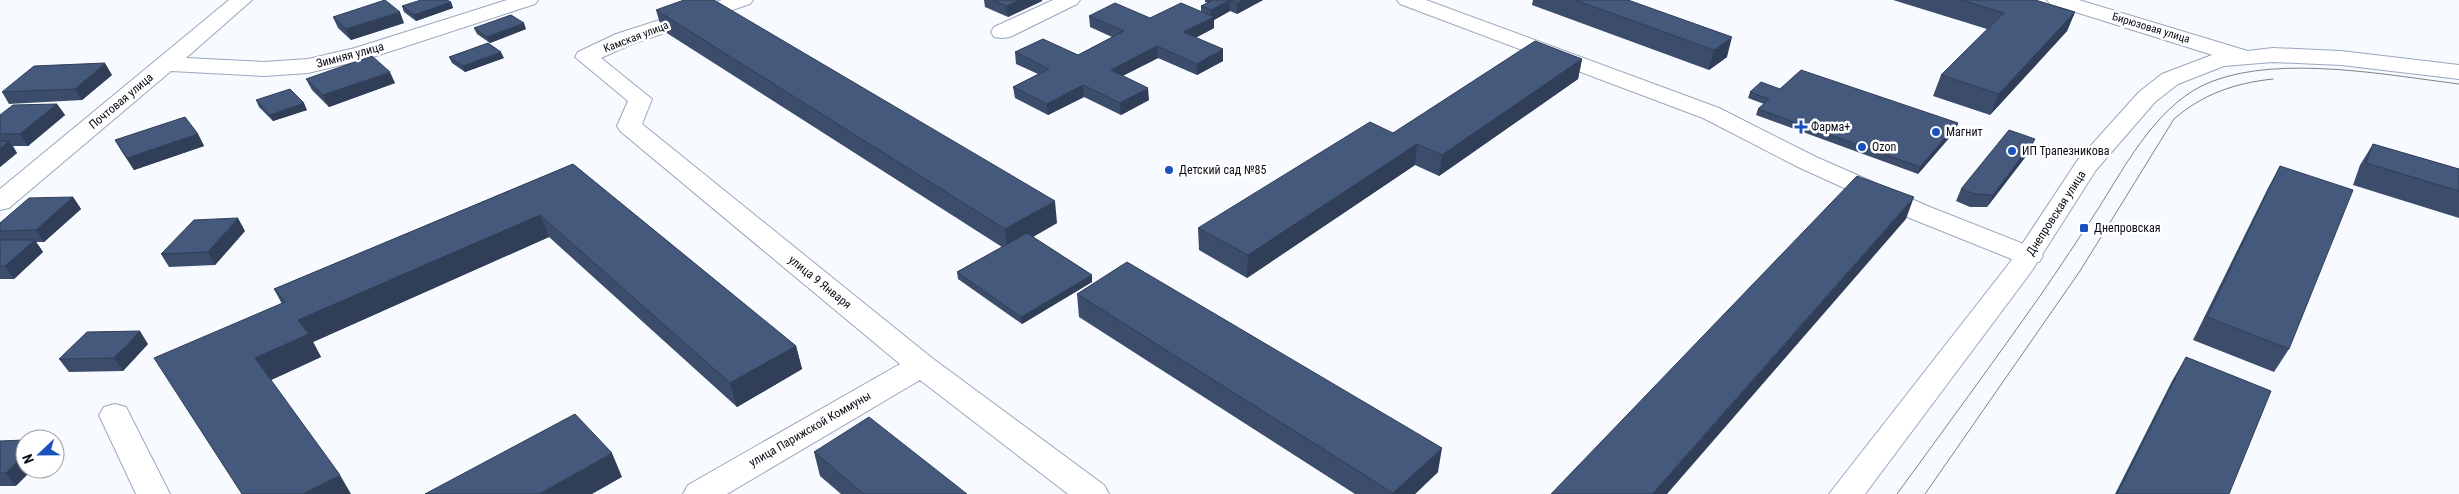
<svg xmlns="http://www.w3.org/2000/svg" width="2459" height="494" viewBox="0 0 2459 494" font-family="'Roboto Condensed',sans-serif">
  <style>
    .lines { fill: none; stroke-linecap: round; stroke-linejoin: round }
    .street-casing { stroke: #9aa7bd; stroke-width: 2 }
    .secondary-casing { stroke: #9aa7bd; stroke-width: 2 }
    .street { fill: #fff; fill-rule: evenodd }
    .secondary { fill: #fff; fill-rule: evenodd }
    .tram { stroke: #7f8288; stroke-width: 1 }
    .wall { fill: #3b4d6b }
    .shaded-wall { fill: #303e57 }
    .building { fill: #45597c; stroke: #303e57 }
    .poi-dot { fill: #1952be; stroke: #fff; stroke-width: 2 }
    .labels { text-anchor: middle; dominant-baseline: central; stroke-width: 5; stroke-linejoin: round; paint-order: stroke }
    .far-street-label { font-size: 11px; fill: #080c14; stroke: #fff }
    .street-label { font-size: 12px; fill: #080c14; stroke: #fff }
    .poi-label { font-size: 12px; fill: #080c14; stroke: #fff; text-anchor: start }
  </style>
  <rect width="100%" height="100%" fill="#f7fafe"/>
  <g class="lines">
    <g class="street-casing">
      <path id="street" d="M 229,0 L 252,0 L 186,58 L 264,62 L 308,59 L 355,48 L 507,0 L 538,0 L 535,4 L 370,58 L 308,73 L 264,76 L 171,71 L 9,208 L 0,210 L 0,189 Z
        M 722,0 L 753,0 L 750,4 L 632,44 L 601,58 L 652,99 L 642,124 L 932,358 L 1104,485 L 1109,494 L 1068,494 L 920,380 L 727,494 L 683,494 L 688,485 L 900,364 L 620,131 L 617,126 L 628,101 L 575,57 L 578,52 L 616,34 Z
        M 1053,0 L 1080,0 L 1077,4 L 1010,37 L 1002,38 L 994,37 L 991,32 L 994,27 Z
        M 1397,0 L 1426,0 L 1719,108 L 1816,157 L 1930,207 L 2039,250 L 2043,256 L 2039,262 L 2029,264 L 2019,262 L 1912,219 L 1798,167 L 1703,118 L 1400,4 Z
        M 2047,0 L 2079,0 L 2251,52 L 2254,57 L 2251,62 L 2243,64 L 2235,62 L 2050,4 Z
        M 115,404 L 126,407 L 170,494 L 136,494 L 99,415 L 104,407 Z"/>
    </g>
    <g class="secondary-casing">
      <path id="secondary" d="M 2273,48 L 2341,51 L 2459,65 L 2459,79 L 2341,65 L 2273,62 L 2224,66 L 2178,84 L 2155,102 L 2096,170 L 2031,272 L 1865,494 L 1829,494 L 2011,261 L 2077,161 L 2139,92 L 2162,74 L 2212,55 Z"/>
    </g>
    <use href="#street" class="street"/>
    <use href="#secondary" class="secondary"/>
    <path class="tram" d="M 1897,494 C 1945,428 1993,363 2040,296 C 2060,267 2079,238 2098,209 C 2127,163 2159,101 2213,81 C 2282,55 2387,75 2459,84
      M 1925,494 L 2080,271 L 2174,119 C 2203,94 2235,83 2273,79"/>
  </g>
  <path class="wall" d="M 984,0 L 1042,0 L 1042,1 L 1008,17 L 985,7 Z
    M 1205,0 L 1263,0 L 1237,14 L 1230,11 L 1214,20 L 1214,28 L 1195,38 L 1223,61 L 1197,75 L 1158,58 L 1122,76 L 1149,100 L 1121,115 L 1084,97 L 1048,115 L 1015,98 L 1013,87 L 1038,74 L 1016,64 L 1015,52 L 1078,55 L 1112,37 L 1090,27 L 1089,16 L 1150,18 L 1201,11 L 1201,6 L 1208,3 L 1205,2 Z
    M 1533,0 L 1628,0 L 1727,57 L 1709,70 L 1532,5 Z
    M 1893,0 L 2035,0 L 2075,12 L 2067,31 L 1990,115 L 1933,96 L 1941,75 L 1987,29 Z
    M 451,2 L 453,8 L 416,21 L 404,12 L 402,6 Z
    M 656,10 L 1057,223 L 1033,237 L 1092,275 L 1092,282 L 1022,324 L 958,279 L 957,272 L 1002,247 L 662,30 Z
    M 333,17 L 404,23 L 351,40 L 338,28 Z
    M 474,28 L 526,29 L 490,43 L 477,34 Z
    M 449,57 L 504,58 L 465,72 L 452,63 Z
    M 1582,59 L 1578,79 L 1439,176 L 1415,165 L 1247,278 L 1199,250 L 1198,228 L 1393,133 Z
    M 112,75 L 82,100 L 9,104 L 2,92 Z
    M 306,79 L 395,83 L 329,107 L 312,90 Z
    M 1780,89 L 1958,123 L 1956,130 L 1918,174 L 1756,115 L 1758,109 L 1764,104 L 1748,98 L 1750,92 Z
    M 256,100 L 307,110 L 273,121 L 259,107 Z
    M 57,104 L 65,115 L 28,146 L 13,146 L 17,153 L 0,167 L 0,115 Z
    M 198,134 L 204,146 L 134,170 L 122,152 L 115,140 Z
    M 2373,144 L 2459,169 L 2459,218 L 2353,185 L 2360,165 Z
    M 2030,151 L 1987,207 L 1970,207 L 1956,201 L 1961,189 Z
    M 573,164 L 796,346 L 802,369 L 737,407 L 549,237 L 313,342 L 321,357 L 271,380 L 242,494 L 282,304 L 274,289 Z
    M 2280,166 L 2289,349 L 2274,372 L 2193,340 L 2268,188 Z
    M 73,197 L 81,209 L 44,242 L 36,242 L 43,252 L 14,279 L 0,279 L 0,223 Z
    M 245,231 L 215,265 L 169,267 L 161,254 Z
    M 1077,294 L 1438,472 L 1415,494 L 1355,494 L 1079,317 Z
    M 148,344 L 123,371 L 69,372 L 59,359 Z
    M 2186,357 L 2229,494 L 2115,494 L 2172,381 Z
    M 0,441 L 16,486 L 0,486 Z
    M 814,452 L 967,494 L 841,494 L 820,476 Z"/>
  <path class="shaded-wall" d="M 1020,0 L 1042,0 L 1042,1 L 1008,17 L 1007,6 Z
    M 1230,0 L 1230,11 L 1214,20 L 1214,28 L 1184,44 L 1183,32 L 1211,18 L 1211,10 Z
    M 1243,0 L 1263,0 L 1237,14 L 1237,3 Z
    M 451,2 L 453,8 L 416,21 L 414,15 Z
    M 400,12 L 404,23 L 351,40 L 346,29 Z
    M 2075,12 L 2067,31 L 1990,115 L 1999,94 Z
    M 524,23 L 526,29 L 490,43 L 487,37 Z
    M 1732,37 L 1727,57 L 1709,70 L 1714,50 Z
    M 1157,46 L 1158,58 L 1111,82 L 1111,70 Z
    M 1223,49 L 1223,61 L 1197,75 L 1197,64 Z
    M 501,52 L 504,58 L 465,72 L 463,66 Z
    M 1582,59 L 1578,79 L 1439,176 L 1442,155 Z
    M 105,63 L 112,75 L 82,100 L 75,89 Z
    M 390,72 L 395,83 L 329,107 L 323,95 Z
    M 1083,85 L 1084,97 L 1048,115 L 1047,104 Z
    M 1148,88 L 1149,100 L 1121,115 L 1120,103 Z
    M 304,103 L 307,110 L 273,121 L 270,115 Z
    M 57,104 L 65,115 L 28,146 L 20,134 Z
    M 1958,123 L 1956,130 L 1918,174 L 1920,167 Z
    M 198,134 L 204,146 L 134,170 L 127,158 Z
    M 2035,139 L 2030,151 L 1987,207 L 1993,195 Z
    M 9,141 L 17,153 L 0,167 L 0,149 Z
    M 1417,144 L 1415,165 L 1247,278 L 1248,255 Z
    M 73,197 L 81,209 L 44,242 L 36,230 Z
    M 1914,197 L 1906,219 L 1667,494 L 1652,494 Z
    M 1055,201 L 1057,223 L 1008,251 L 1005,229 Z
    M 540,215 L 549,237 L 313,342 L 321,357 L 269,381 L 255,358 L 298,320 Z
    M 238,218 L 245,231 L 215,265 L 208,252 Z
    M 35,240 L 43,252 L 14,279 L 5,266 Z
    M 1092,275 L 1092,282 L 1022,324 L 1021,317 Z
    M 140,331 L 148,344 L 123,371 L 114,358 Z
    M 796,346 L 802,369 L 737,407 L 730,383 Z
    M 1442,448 L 1438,472 L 1415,494 L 1393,494 L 1393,493 Z
    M 25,453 L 25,469 L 33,469 L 16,486 L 6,473 Z
    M 612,453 L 622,477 L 592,494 L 539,494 Z
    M 340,475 L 351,494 L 302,494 Z"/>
  <path class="building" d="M 385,0 L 400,12 L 346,29 L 333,17 Z
    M 421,0 L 447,0 L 451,2 L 414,15 L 402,6 Z
    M 684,0 L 714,0 L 1055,201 L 1005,229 L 656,10 Z
    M 993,0 L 1020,0 L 1007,6 Z
    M 1213,0 L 1243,0 L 1237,3 L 1230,0 L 1211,10 L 1201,6 Z
    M 1575,0 L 1628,0 L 1732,37 L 1714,50 Z
    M 1962,0 L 2035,0 L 2075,12 L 1999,94 L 1941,75 L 2004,13 Z
    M 1115,3 L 1150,18 L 1181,3 L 1214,17 L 1183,32 L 1223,49 L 1197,64 L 1157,46 L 1111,70 L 1148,88 L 1120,103 L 1083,85 L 1047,104 L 1013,87 L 1049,69 L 1015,52 L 1043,39 L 1078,55 L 1124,31 L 1089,16 Z
    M 511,15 L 524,23 L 487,37 L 474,28 Z
    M 1535,41 L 1582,59 L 1442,155 L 1417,144 L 1248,255 L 1198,228 L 1370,122 L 1393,133 Z
    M 488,43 L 501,52 L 463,66 L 449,57 Z
    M 372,56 L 390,72 L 323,95 L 306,79 Z
    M 105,63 L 75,89 L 2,92 L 34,66 Z
    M 1801,70 L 1958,123 L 1920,167 L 1758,109 L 1769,99 L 1750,92 L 1761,82 L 1780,89 Z
    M 290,89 L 304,103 L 270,115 L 256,100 Z
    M 57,104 L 20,134 L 0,134 L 0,115 L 13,105 Z
    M 185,117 L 198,134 L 127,158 L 115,140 Z
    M 2009,130 L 2035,139 L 1993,195 L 1975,194 L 1961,189 Z
    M 0,141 L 9,141 L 0,149 Z
    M 2373,144 L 2459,169 L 2459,191 L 2366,163 Z
    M 573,164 L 796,346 L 730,383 L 540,215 L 298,320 L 309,334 L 255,358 L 340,475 L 302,494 L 242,494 L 154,358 L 285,302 L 274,289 Z
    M 2280,166 L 2353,190 L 2289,349 L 2207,317 Z
    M 1857,176 L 1914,197 L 1652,494 L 1551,494 Z
    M 73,197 L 36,230 L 0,231 L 0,223 L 29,198 Z
    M 238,218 L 208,252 L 161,254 L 194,220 Z
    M 1027,233 L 1092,275 L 1021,317 L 957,272 Z
    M 0,240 L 35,240 L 5,266 L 0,266 Z
    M 1127,262 L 1442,448 L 1393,493 L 1077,294 Z
    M 140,331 L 114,358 L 59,359 L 87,332 Z
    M 2186,357 L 2271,391 L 2229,494 L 2117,494 Z
    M 575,414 L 612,453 L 539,494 L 425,494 Z
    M 869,417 L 967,494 L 864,494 L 814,452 Z
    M 25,440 L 25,453 L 6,473 L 0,473 L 0,441 Z"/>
  <g class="poi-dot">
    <path d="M1798.5 119.5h5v5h5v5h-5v5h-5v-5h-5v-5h5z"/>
    <circle cx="1936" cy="132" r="5"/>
    <circle cx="1862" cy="147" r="5"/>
    <circle cx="2012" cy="151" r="5"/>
    <circle cx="1169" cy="170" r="5"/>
    <rect x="2079" y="223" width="10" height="10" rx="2.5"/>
  </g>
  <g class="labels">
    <g class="far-street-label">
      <text transform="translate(2151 28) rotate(17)">Бирюзовая улица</text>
      <text transform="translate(636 37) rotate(-21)">Камская улица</text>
    </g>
    <g class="street-label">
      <text transform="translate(350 55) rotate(-15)">Зимняя улица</text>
      <text transform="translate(121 101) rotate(-40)">Почтовая улица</text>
      <text transform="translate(2056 213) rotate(-57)">Днепровская улица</text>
      <text transform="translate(820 282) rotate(39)">улица 9 Января</text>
      <text transform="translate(810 429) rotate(-30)">улица Парижской Коммуны</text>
    </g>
    <g class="poi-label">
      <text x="1811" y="127">Фарма+</text>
      <text x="1946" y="132">Магнит</text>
      <text x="1872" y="147">Ozon</text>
      <text x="2022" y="151">ИП Трапезникова</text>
      <text x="1179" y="170">Детский сад №85</text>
      <text x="2094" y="228">Днепровская</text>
    </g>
  </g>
  <g transform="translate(40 454) rotate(248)"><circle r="24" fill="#ffffff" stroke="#9c9ea1"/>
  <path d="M0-4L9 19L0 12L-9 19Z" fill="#1952be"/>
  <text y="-8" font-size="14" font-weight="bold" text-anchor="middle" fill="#080c14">N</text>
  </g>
</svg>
